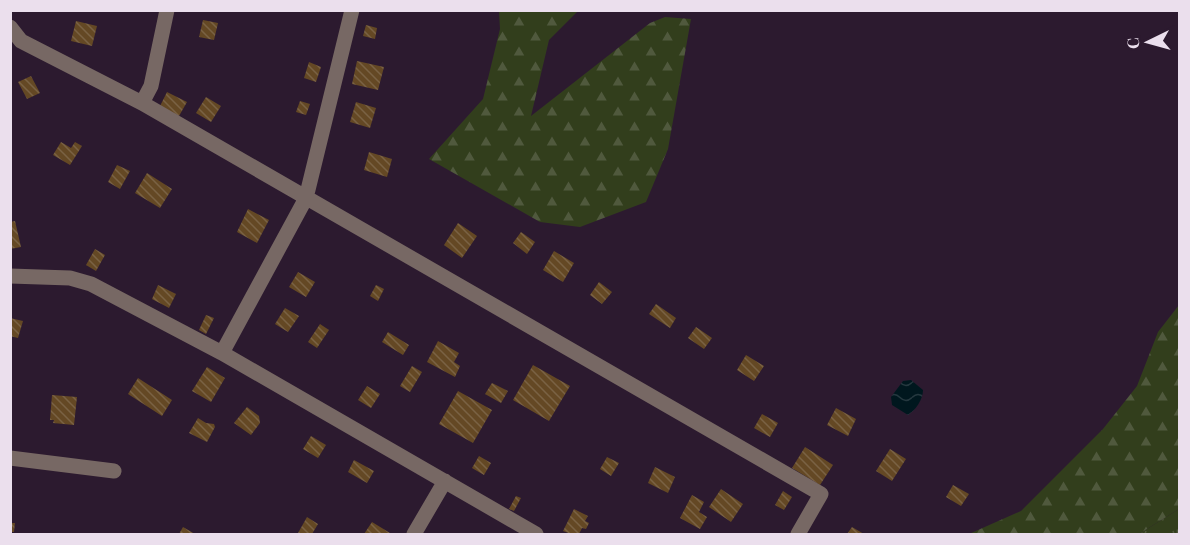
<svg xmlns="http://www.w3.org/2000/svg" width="1190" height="545" viewBox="0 0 1190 545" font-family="'Playfair Display',serif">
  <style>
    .grass { fill: url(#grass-tufts) }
    .forest { fill: url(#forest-firs) }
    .water { fill: url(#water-waves) }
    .building { fill: url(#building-back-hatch) }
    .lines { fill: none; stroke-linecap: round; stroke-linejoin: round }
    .minor { stroke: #776864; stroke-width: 15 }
  </style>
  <defs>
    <pattern id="grass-tufts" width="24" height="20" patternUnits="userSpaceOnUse" patternTransform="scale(1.5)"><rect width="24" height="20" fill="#323e1c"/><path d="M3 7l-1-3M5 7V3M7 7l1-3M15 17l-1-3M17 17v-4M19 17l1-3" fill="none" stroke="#50593d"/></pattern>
    <pattern id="forest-firs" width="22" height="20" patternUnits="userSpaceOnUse" patternTransform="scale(1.5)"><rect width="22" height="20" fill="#323e1c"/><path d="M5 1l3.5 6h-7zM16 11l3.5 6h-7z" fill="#50593d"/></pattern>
    <pattern id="water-waves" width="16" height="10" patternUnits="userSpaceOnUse" patternTransform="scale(1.5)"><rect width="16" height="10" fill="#00171e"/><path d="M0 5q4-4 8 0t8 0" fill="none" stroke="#25383f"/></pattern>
    <pattern id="building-back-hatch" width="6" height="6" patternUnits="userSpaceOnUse" patternTransform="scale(1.5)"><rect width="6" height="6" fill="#644824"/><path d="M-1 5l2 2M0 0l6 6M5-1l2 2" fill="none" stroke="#7a6244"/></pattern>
  </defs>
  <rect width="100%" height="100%" fill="#2c1a2f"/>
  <path class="grass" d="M 1179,509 L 1179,534 L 1139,534 Z"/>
  <path class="forest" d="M 499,11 L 578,11 L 549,40 L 531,116 L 650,23 L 665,17 L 691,19 L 668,149 L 646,202 L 580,227 L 540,222 L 429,159 L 483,99 L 500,29 Z
    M 1179,305 L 1179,509 L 1139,534 L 969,534 L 1021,511 L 1103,429 L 1137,386 L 1158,332 Z"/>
  <path class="water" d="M 911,380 L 923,390 C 923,399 916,410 908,415 L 892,405 L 891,397 L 903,381 Z"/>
  <path class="building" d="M 203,20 L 218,23 L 214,40 L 199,37 Z
    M 76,21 L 97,26 L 92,46 L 71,41 Z
    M 366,25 L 377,28 L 375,39 L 363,36 Z
    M 357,61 L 384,67 L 378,90 L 352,84 Z
    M 309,62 L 321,67 L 316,82 L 304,78 Z
    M 31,76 L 40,93 L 27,99 L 18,82 Z
    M 167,92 L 187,102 L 179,116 L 160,106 Z
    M 206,97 L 221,106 L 211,122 L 196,113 Z
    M 300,101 L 310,104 L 306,115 L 296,112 Z
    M 356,102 L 376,108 L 370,128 L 350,122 Z
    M 61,142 L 71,148 L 75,142 L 82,146 L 70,165 L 53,155 Z
    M 369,152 L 392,159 L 387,177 L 364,170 Z
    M 117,165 L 130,171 L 120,189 L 108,182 Z
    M 147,173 L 172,189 L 160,208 L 135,193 Z
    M 248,209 L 269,220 L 257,243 L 237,232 Z
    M 15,221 L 21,247 L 10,249 L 10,222 Z
    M 458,223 L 477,236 L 462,258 L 444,245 Z
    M 521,232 L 535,242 L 527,254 L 513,243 Z
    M 95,249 L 105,255 L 96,271 L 86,265 Z
    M 554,251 L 574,263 L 563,282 L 543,270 Z
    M 298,272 L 315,282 L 306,297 L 289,287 Z
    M 599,282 L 612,292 L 602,304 L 590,295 Z
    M 158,285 L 176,294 L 169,308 L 152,299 Z
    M 376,285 L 384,289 L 378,301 L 370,296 Z
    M 656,304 L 676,318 L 670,328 L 649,314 Z
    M 285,308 L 299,316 L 288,332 L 275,324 Z
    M 206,315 L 214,318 L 206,334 L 199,330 Z
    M 10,318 L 23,321 L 18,338 L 10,336 Z
    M 320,324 L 329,330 L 317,348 L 308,342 Z
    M 696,327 L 712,338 L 704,349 L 688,338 Z
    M 388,332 L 409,345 L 403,355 L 382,342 Z
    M 438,341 L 459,353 L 454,362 L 460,366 L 455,377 L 427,362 Z
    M 746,355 L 764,366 L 754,381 L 737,370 Z
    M 533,365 L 570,386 L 549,421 L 513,400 Z
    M 412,366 L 422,372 L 410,392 L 400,386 Z
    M 207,367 L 225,378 L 211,402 L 192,391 Z
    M 138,378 L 172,400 L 162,416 L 128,394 Z
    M 492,383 L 508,391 L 501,403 L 485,394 Z
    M 367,386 L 380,394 L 371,408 L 358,400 Z
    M 458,391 L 492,410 L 473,443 L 439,424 Z
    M 52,395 L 77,397 L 74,425 L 53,423 L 54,420 L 50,420 Z
    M 247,407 L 259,416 L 260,423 L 251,435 L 234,423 Z
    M 836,408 L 856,419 L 848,436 L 827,425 Z
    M 762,414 L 778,423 L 770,437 L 754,428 Z
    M 198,418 L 206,423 L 214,424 L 215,427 L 207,442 L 189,433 Z
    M 311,436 L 326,445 L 318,458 L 303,449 Z
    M 805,447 L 833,465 L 820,485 L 792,468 Z
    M 890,449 L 906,459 L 892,481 L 876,471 Z
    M 479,456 L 491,463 L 484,475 L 472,468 Z
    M 607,457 L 619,463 L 611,476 L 600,469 Z
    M 354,460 L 374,471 L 367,483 L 348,472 Z
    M 655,467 L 675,477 L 668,493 L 648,483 Z
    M 953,485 L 969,494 L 961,506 L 946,497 Z
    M 721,489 L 743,504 L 731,522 L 709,507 Z
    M 783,491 L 792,497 L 784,510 L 775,505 Z
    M 692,495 L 704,502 L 699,512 L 707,517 L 700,529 L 680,518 Z
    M 516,496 L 521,498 L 514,511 L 509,509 Z
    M 574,509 L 588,516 L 585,521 L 589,523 L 586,529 L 582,528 L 579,534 L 571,534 L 563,531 Z
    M 307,517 L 318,524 L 312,534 L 301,534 L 298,533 Z
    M 372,522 L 390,533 L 389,534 L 364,534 Z
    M 10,523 L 15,523 L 14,532 L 10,532 Z
    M 183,527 L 195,534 L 179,534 Z
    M 852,527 L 864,534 L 847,534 Z"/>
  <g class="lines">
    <path class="minor" d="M 10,27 L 21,41 L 142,103 L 821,494 L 798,534
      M 142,103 L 151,86 L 167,10
      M 10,276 L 70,278 L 91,284 L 222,353 L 536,534
      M 222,353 L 306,198 L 352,10
      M 10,458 L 114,471
      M 414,534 L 445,481"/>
  </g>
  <rect width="1190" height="545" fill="none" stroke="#ebdfed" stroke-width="24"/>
  <g transform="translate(1148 42) rotate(265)" stroke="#2c1a2f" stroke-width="4.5" paint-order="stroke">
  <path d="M0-4.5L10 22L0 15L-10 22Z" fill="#ebdfed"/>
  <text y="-9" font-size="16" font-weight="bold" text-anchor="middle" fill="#ebdfed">С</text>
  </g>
</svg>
